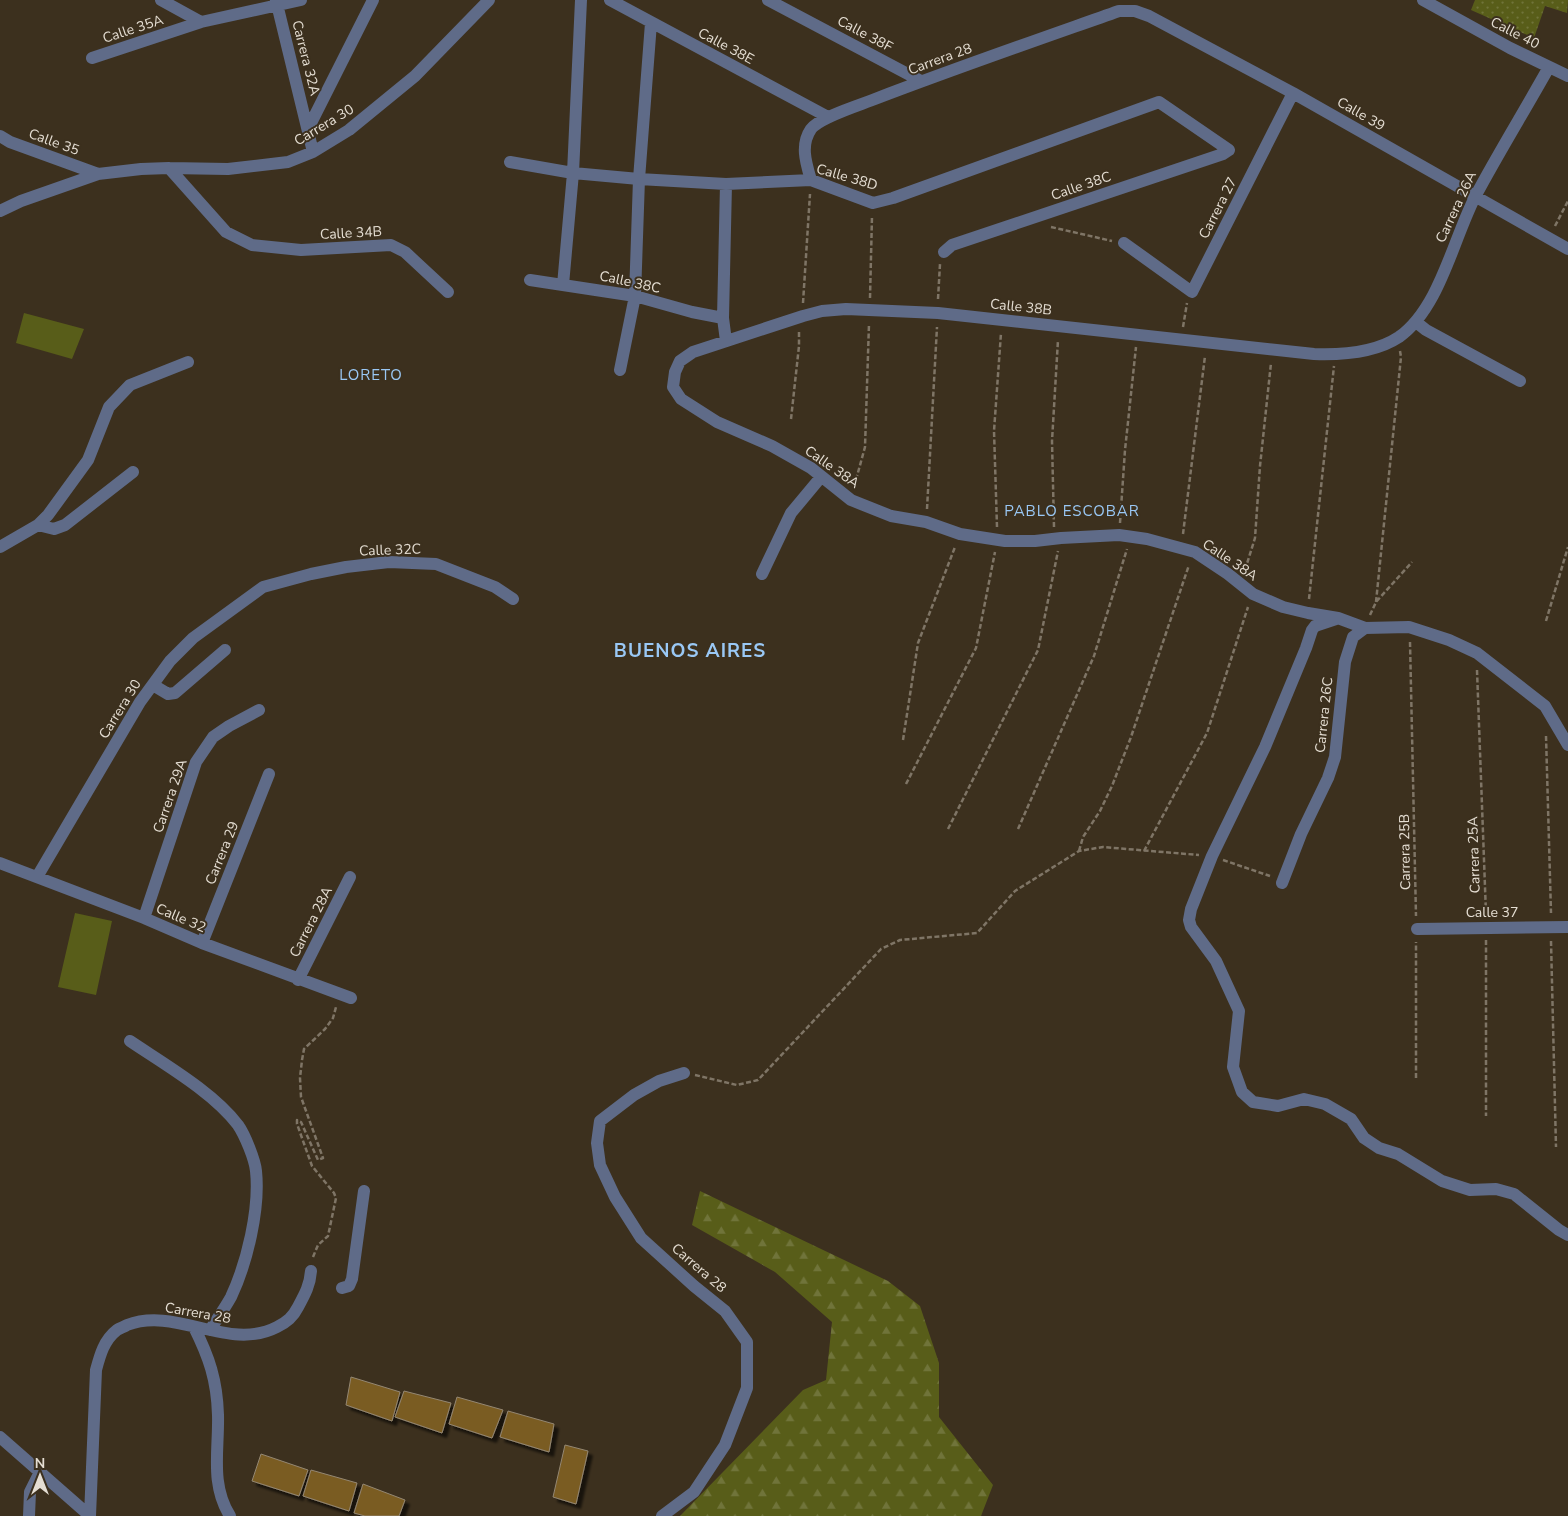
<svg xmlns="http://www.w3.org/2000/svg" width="1568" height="1516" viewBox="0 0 1568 1516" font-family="'Nunito Sans',sans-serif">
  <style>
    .green { fill: #585d19 }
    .forest { fill: url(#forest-firs) }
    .park { fill: url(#park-dots) }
    .building { fill: #7a5b22; stroke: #948772; filter: url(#shadow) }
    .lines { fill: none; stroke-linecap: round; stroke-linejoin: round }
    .path { stroke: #7f7566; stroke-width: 2.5; stroke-dasharray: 5 2.5; stroke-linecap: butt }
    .minor { stroke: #5f6b88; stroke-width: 12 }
    .labels { text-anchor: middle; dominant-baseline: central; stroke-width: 4; stroke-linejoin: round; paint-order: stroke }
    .street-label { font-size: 14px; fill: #e5ded3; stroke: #3c301e }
    .neighbourhood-label { font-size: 15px; letter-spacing: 1px; fill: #9ac8f5; stroke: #3c301e }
    .district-label { font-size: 19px; font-weight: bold; letter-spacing: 1px; fill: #9ac8f5; stroke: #3c301e }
  </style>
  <defs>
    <pattern id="forest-firs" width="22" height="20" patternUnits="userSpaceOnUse" patternTransform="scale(1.25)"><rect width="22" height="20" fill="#585d19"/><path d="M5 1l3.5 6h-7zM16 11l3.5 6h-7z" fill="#70743a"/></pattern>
    <pattern id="park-dots" width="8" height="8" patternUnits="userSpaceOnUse" patternTransform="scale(1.25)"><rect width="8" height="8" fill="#585d19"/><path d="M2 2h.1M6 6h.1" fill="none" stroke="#70743a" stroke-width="1.8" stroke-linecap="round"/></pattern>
    <filter id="shadow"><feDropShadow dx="4.5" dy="4.5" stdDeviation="1" flood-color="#0009"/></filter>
  </defs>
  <rect width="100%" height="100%" fill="#3c301e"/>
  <path class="green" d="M 24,313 L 84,329 L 72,359 L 16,343 Z
    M 75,913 L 112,921 L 96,995 L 58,987 Z"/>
  <path class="forest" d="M 700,1191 L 888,1281 L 920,1306 L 939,1363 L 939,1417 L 993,1485 L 981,1516 L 680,1516 L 803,1390 L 826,1380 L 832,1322 L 775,1272 L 692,1225 Z"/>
  <path class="park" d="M 1475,0 L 1568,0 L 1567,13 L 1545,6 L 1534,38 L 1471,10 Z"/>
  <path class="building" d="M 351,1377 L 400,1392 L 392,1421 L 346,1405 Z
    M 404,1391 L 451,1403 L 442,1433 L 395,1417 Z
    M 457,1397 L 503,1410 L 492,1438 L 449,1424 Z
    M 508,1411 L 554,1424 L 549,1452 L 500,1437 Z
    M 565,1445 L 588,1451 L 576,1504 L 553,1497 Z
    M 261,1454 L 308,1470 L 299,1496 L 252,1481 Z
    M 311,1470 L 357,1483 L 349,1511 L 303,1496 Z
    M 363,1484 L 405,1500 L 399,1516 L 365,1516 L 354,1513 Z"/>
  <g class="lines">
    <path class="path" d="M 1555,226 L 1568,201
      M 1051,227 L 1112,241
      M 870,298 L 872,216
      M 938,299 L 940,264
      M 803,303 L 810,194
      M 1183,327 L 1187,303
      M 791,419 L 799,346 L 799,331
      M 854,487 L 865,447 L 869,324
      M 927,509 L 937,327
      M 1120,523 L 1125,450 L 1136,347
      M 997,527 L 994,431 L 1001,333
      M 1054,527 L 1052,441 L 1058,340
      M 1183,534 L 1205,356
      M 1245,570 L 1255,538 L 1260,466 L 1271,363
      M 1309,599 L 1334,366
      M 1376,602 L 1401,357 L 1400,351
      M 1370,615 L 1376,602 L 1412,562
      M 1546,621 L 1568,547
      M 1410,642 L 1416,916
      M 1477,670 L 1486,914
      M 1546,736 L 1551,913
      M 903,740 L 918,643 L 955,547
      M 906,784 L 976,648 L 995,552
      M 948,829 L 1038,650 L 1058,551
      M 1018,829 L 1094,656 L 1127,549
      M 1079,851 L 1083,837 L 1100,811 L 1112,786 L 1131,737 L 1189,565
      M 1144,851 L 1207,733 L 1248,607
      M 1223,860 L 1270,876
      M 1486,940 L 1486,1116
      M 1551,941 L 1556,1147
      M 695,1075 L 737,1085 L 758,1080 L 881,949 L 900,940 L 977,933 L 1015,891 L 1079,851 L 1103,847 L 1199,855
      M 1416,1078 L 1416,942
      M 313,1257 L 318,1245 L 328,1236 L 336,1198 L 334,1193 L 312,1166 L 297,1124 L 297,1120 L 301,1122 L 318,1160 L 323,1158 L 301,1097 L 300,1078 L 302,1060 L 304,1049 L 325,1029 L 333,1018 L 336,1007"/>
    <path class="minor" d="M 161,0 L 201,22
      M 276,0 L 313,152
      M 610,0 L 828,117
      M 768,0 L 921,81
      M 1423,0 L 1510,48 L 1568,76
      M 92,58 L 201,22 L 301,0
      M 1549,67 C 1525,110 1499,152 1476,195 C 1453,239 1440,308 1399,337 C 1375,353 1342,355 1314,354 L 938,313 L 846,309 L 822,311 L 803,316 L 693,352 L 680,361 L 675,372 L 673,387 L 681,399 L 717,422 L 772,446 L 811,468 L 851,500 L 891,516 L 926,522 L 960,534 L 1005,541 L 1035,541 L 1061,538 L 1119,535 L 1147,539 L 1195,552 L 1228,574 L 1253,594 L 1283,607 L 1308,613 L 1338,618 L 1365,628 L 1409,627 L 1449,640 L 1477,653 L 1545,706 L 1568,745
      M 308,129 L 373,0
      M 0,136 L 10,142 L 98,174
      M 510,162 L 573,173 L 639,179 L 726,184 L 811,180 L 873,203 L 893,198 L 1159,102 L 1229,150 L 1223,154 L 952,245 L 944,252
      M 169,168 L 226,232 L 252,245 L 301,250 L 391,245 L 405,252 L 448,292
      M 811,180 C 806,163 800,145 811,129 C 820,117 860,105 875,99 C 956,68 1037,40 1119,11 L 1135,11 L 1149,16 L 1293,93 L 1568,249
      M 726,184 L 723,318 L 726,341
      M 0,211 L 21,201 L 98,174 L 141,169 L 169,168 L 228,169 L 288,162 L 313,152 L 349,130 L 415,76 L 489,0
      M 1124,243 L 1192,292 L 1293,93
      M 530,280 L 635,296 L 692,312 L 723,318
      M 563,285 L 573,173 L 581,0
      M 1416,322 L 1426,330 L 1520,381
      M 620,370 L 635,296 L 639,179 L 651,23
      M 38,525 L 54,529 L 65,525 L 133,472
      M 0,547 L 38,525 L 48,515 L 88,460 L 109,407 L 130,385 L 188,362
      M 762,574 L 791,513 L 821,477
      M 1336,619 L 1315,626 L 1312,630 L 1306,648 L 1265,747 L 1212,856 L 1191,909 L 1189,920 L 1191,927 L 1216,961 L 1239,1011 L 1233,1067 L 1242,1092 L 1253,1102 L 1278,1106 L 1304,1099 L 1325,1104 L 1351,1119 L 1364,1138 L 1379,1148 L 1398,1154 L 1442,1181 L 1470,1190 L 1496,1189 L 1514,1194 L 1559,1230 L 1568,1235
      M 153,685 L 168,694 L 175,693 L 225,650
      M 0,863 L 144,918 L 202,943 L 351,998
      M 37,877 L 140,702 L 170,661 L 193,638 L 263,587 L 311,574 L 346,567 L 389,562 L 436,564 L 495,587 L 513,599
      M 1282,883 L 1301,834 L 1328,778 L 1335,757 L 1345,662 L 1353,637 L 1365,628
      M 144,918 L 196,762 L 213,737 L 229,726 L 259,710
      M 1417,929 L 1568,927
      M 202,943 L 269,774
      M 298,980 L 350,877
      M 130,1041 C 164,1064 213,1092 238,1125 C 245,1135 255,1160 256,1171 C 260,1209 247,1263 231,1297 C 225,1308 217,1319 210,1330
      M 342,1288 L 349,1286 L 352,1279 L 364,1191
      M 194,1327 C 209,1357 217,1380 218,1415 C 219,1450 210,1484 230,1516
      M 0,1437 L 90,1516
      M 29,1516 L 30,1492 L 40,1472
      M 90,1516 L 96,1370 C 100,1355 104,1340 117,1330 C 120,1328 124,1327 127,1325 C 176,1306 229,1352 277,1327 C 287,1322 293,1317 298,1307 C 305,1294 310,1285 311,1271
      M 662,1516 L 694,1492 L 725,1445 L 747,1388 L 747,1342 L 725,1311 L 694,1286 L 641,1238 L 615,1197 L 600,1165 L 597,1143 L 600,1121 L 634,1095 L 659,1081 L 684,1073"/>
  </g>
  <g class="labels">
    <g class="street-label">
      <text transform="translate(133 29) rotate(-18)">Calle 35A</text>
      <text transform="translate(1515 33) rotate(27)">Calle 40</text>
      <text transform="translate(865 34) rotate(28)">Calle 38F</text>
      <text transform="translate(726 46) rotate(28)">Calle 38E</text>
      <text transform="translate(306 58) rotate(76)">Carrera 32A</text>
      <text transform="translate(940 59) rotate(-20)">Carrera 28</text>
      <text transform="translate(1361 114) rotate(30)">Calle 39</text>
      <text transform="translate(324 125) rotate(-31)">Carrera 30</text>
      <text transform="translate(54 142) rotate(20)">Calle 35</text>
      <text transform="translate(847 177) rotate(16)">Calle 38D</text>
      <text transform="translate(1081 186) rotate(-19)">Calle 38C</text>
      <text transform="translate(1456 207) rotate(-65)">Carrera 26A</text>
      <text transform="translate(1218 208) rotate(-63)">Carrera 27</text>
      <text transform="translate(351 233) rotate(-3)">Calle 34B</text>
      <text transform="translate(630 282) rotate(12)">Calle 38C</text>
      <text transform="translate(1021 307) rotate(6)">Calle 38B</text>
      <text transform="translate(832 467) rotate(35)">Calle 38A</text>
      <text transform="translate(390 550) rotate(-2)">Calle 32C</text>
      <text transform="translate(1230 560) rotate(34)">Calle 38A</text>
      <text transform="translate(120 709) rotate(-58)">Carrera 30</text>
      <text transform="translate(1324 715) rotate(-84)">Carrera 26C</text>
      <text transform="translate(170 796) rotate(-71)">Carrera 29A</text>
      <text transform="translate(1405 852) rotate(-91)">Carrera 25B</text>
      <text transform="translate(222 853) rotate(-68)">Carrera 29</text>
      <text transform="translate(1474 855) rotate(-92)">Carrera 25A</text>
      <text x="1492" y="912">Calle 37</text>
      <text transform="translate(181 918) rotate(23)">Calle 32</text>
      <text transform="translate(311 922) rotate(-63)">Carrera 28A</text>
      <text transform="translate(699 1268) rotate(41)">Carrera 28</text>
      <text transform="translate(198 1313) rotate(10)">Carrera 28</text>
    </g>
    <g class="neighbourhood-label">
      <text x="371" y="375">LORETO</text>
      <text x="1072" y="511">PABLO ESCOBAR</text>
    </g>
    <g class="district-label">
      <text x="690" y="651">BUENOS AIRES</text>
    </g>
  </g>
  <g transform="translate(40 1476)" stroke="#3c301e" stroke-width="4" paint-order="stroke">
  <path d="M0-4L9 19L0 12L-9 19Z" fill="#e5ded3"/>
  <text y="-8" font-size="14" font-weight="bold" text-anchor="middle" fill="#e5ded3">N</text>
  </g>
</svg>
